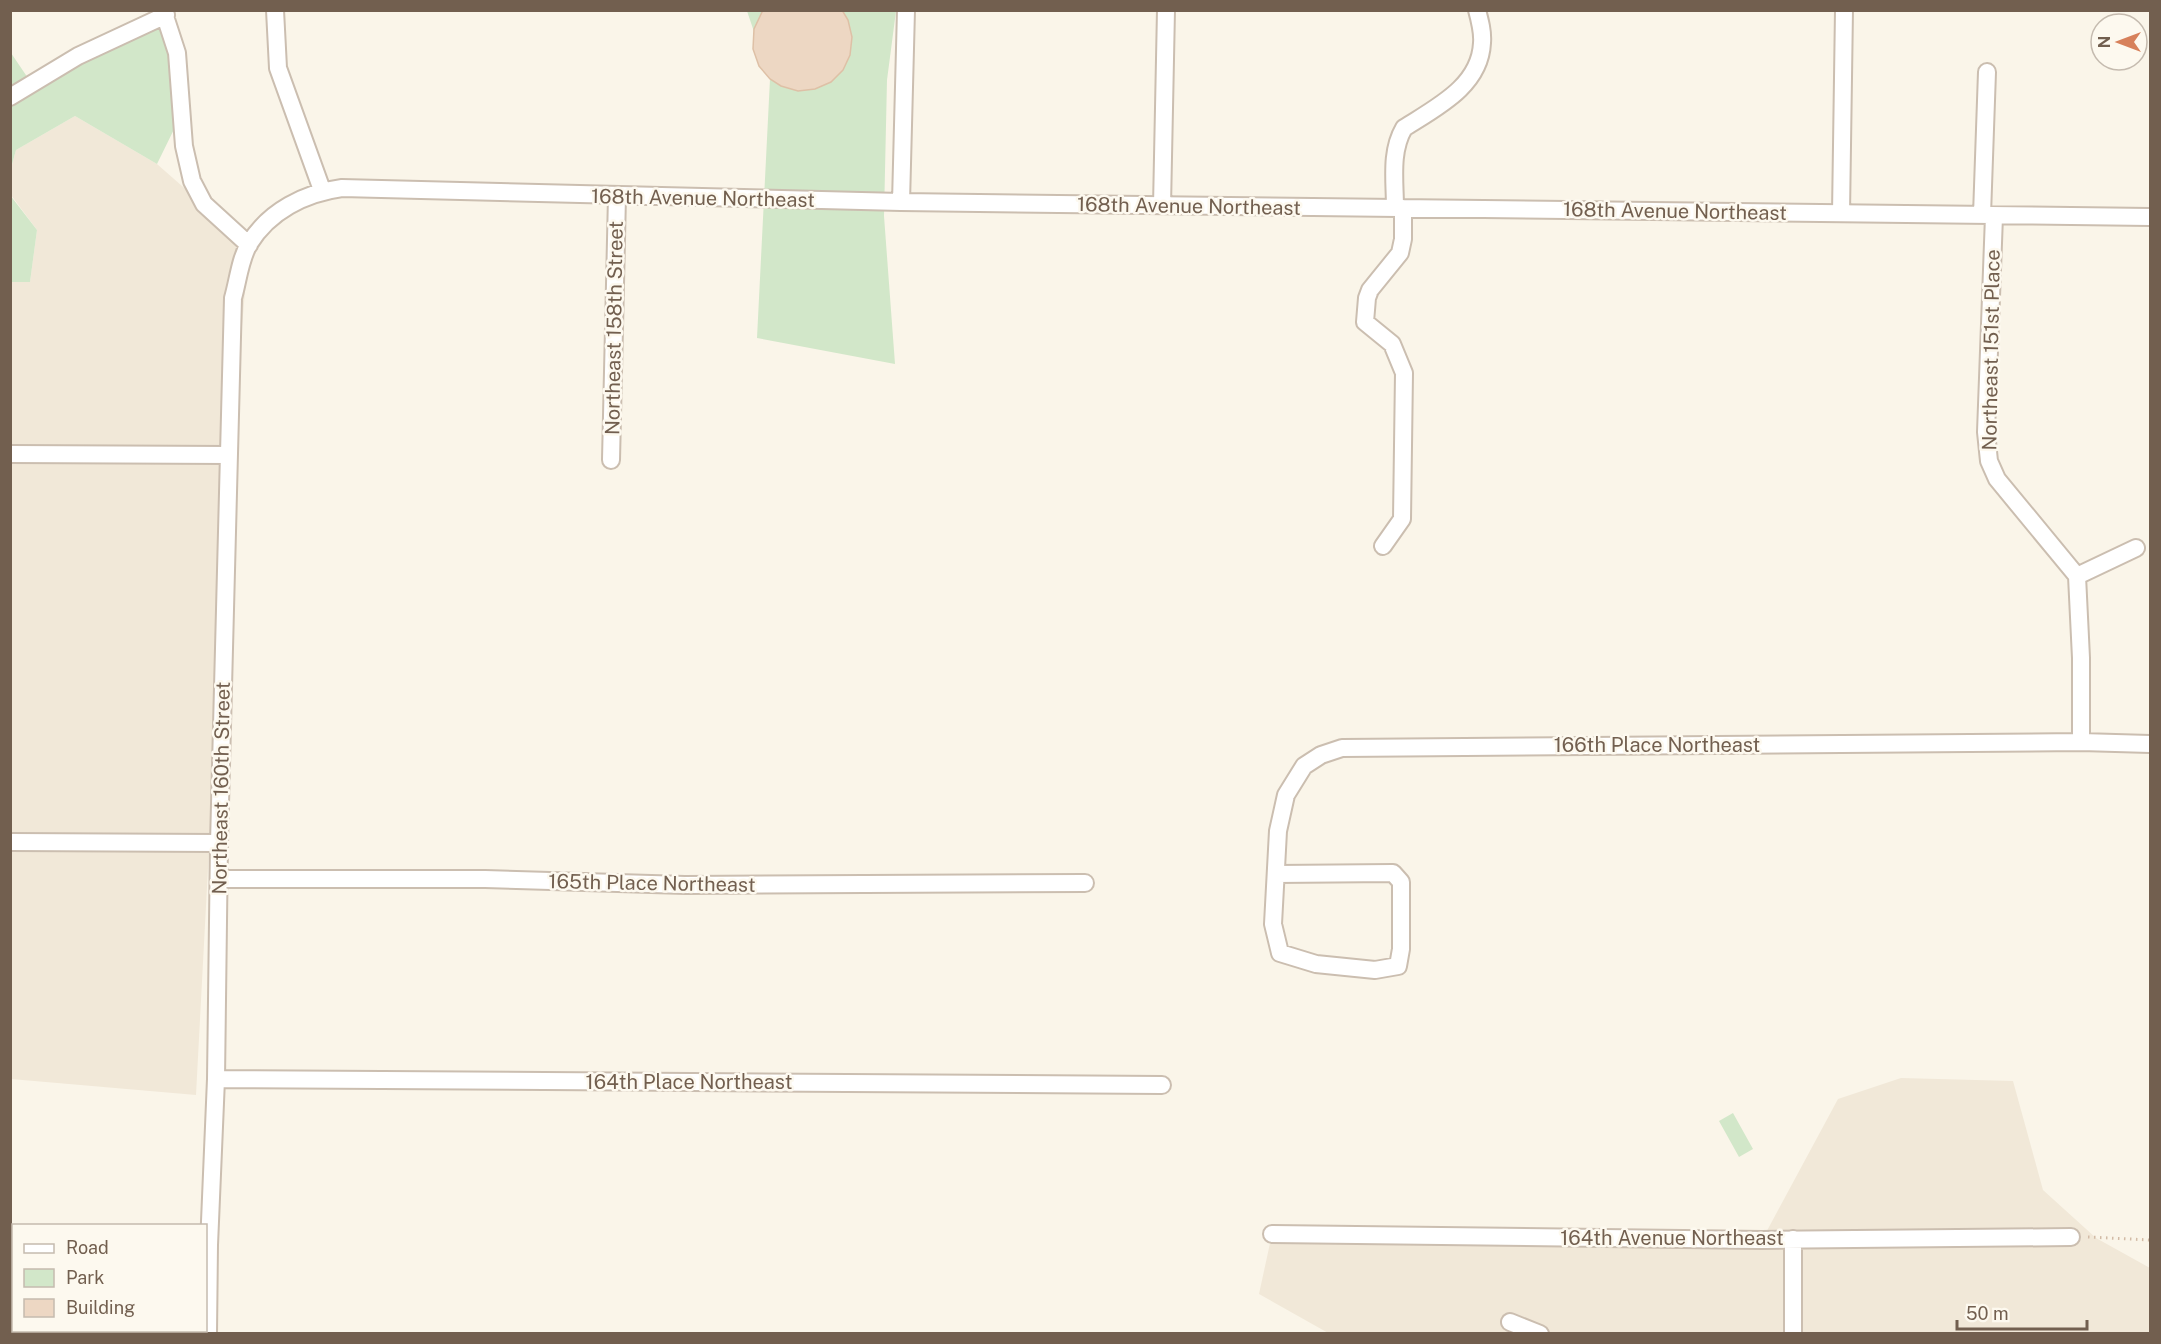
<svg xmlns="http://www.w3.org/2000/svg" width="2161" height="1344" viewBox="0 0 2161 1344" font-family="'Public Sans',sans-serif">
  <style>
    .residential { fill: #f1e8d8 }
    .green { fill: #d2e7c9 }
    .building { fill: #edd7c3; stroke: #dec0a6; stroke-width: 1.5 }
    .lines { fill: none; stroke-linecap: round; stroke-linejoin: round }
    .minor-casing { stroke: #cbbeb0; stroke-width: 20 }
    .path { stroke: #d2bba6; stroke-width: 3; stroke-dasharray: 1.5 4.5; stroke-linecap: butt }
    .minor { stroke: #fff; stroke-width: 16 }
    .labels { text-anchor: middle; dominant-baseline: central; stroke-width: 5; stroke-linejoin: round; paint-order: stroke }
    .street-label { font-size: 20px; fill: #725f4f; stroke: #fdf9ef }
  </style>
  <rect width="100%" height="100%" fill="#faf5e9"/>
  <path class="residential" d="M 75,116 L 157,164 L 249,245 L 228,490 L 196,1095 L 11,1079 L 10,282 L 30,282 L 37,230 L 11,195 L 11,168 L 16,150 Z
    M 1901,1078 L 2013,1081 L 2043,1190 L 2096,1238 L 2150,1268 L 2150,1333 L 1330,1334 L 1259,1294 L 1272,1234 L 1762,1240 L 1838,1099 Z"/>
  <path class="green" d="M 747,11 L 896,11 L 887,80 L 884,216 L 895,364 L 757,338 L 770,79 Z
    M 166,15 L 181,115 L 157,164 L 75,116 L 16,150 L 11,168 L 11,53 L 32,84 Z
    M 10,195 L 37,230 L 30,282 L 11,282 Z
    M 1733,1113 L 1753,1149 L 1739,1157 L 1719,1121 Z"/>
  <path class="building" d="M 763,10 L 842,10 L 848,20 L 852,37 L 850,55 L 843,70 L 831,82 L 815,89 L 798,91 L 781,86 L 770,79 L 759,66 L 753,49 L 754,29 Z"/>
  <g class="lines">
    <g class="minor-casing">
      <path id="minor" d="M 163,10 L 177,53 L 184,146 L 192,181 L 204,204 L 249,245
        M 275,10 L 278,68 L 322,190
        M 10,97 L 78,56 L 166,15
        M 901,202 L 906,10
        M 1162,206 L 1166,10
        M 1395,208 C 1395,181 1390,152 1404,128 C 1437,107 1480,86 1482,43 C 1483,32 1480,21 1477,10
        M 1841,213 L 1844,10
        M 1982,215 L 1987,72
        M 1994,216 L 1986,432 L 1989,461 L 1997,479 L 2077,576 L 2081,658 L 2081,742
        M 10,454 L 229,455
        M 611,460 L 617,196
        M 1383,546 L 1402,519 L 1404,373 L 1392,344 L 1365,322 L 1367,298 L 1370,290 L 1400,253 L 1403,239 L 1403,208
        M 2077,576 L 2136,548
        M 10,842 L 219,843
        M 1276,874 L 1393,873 L 1401,882 L 1401,949 L 1398,966 L 1375,970 L 1316,964 L 1280,953 L 1273,924 L 1278,831 L 1286,795 L 1304,766 L 1321,755 L 1342,748 L 2081,742 L 2150,744
        M 219,879 L 485,879 L 685,885 L 1085,883
        M 216,1079 L 1162,1085
        M 1272,1234 L 1762,1240 L 2071,1237
        M 10,1243 L 14,1243
        M 1510,1322 L 1540,1334
        M 208,1334 L 209,1245 L 216,1079 L 219,843 L 233,298 C 238,281 240,259 249,244 C 269,211 305,193 342,188 L 901,202 L 2150,217
        M 1793,1334 L 1793,1239"/>
    </g>
    <path class="path" d="M 2088,1237 L 2150,1240"/>
    <use href="#minor" class="minor"/>
  </g>
  <g class="labels">
    <g class="street-label">
      <text transform="translate(703 198) rotate(1)">168th Avenue Northeast</text>
      <text transform="translate(1189 206) rotate(1)">168th Avenue Northeast</text>
      <text transform="translate(1675 211) rotate(1)">168th Avenue Northeast</text>
      <text transform="translate(614 328) rotate(-89)">Northeast 158th Street</text>
      <text transform="translate(1991 350) rotate(-89)">Northeast 151st Place</text>
      <text x="1657" y="745">166th Place Northeast</text>
      <text transform="translate(221 788) rotate(-89)">Northeast 160th Street</text>
      <text transform="translate(652 883) rotate(1)">165th Place Northeast</text>
      <text x="689" y="1082">164th Place Northeast</text>
      <text x="1672" y="1238">164th Avenue Northeast</text>
    </g>
  </g>
  <rect width="2161" height="1344" fill="none" stroke="#725f4f" stroke-width="24"/>
  <rect x="12" y="1224" width="195" height="108" fill="#fdf9ef" stroke="#c5bbaf" stroke-width="1.5"/>
  <rect x="24" y="1244" width="30" height="9" fill="#ffffff" stroke="#c5bbaf" stroke-width="1.5"/>
  <text x="66" y="1254" font-size="18" fill="#725f4f">Road</text>
  <rect x="24" y="1269" width="30" height="18" fill="#d2e7c9" stroke="#c5bbaf" stroke-width="1.5"/>
  <text x="66" y="1284" font-size="18" fill="#725f4f">Park</text>
  <rect x="24" y="1299" width="30" height="18" fill="#edd7c3" stroke="#c5bbaf" stroke-width="1.5"/>
  <text x="66" y="1314" font-size="18" fill="#725f4f">Building</text>
  <g transform="translate(2119 42) rotate(270)"><circle r="28" fill="#fdf9ef" stroke="#c5bbaf" stroke-width="1.5"/>
  <path d="M0-4.5L10 22L0 15L-10 22Z" fill="#d7815b"/>
  <text y="-9" font-size="16" font-weight="bold" text-anchor="middle" fill="#725f4f">N</text>
  </g>
  <path d="M1957 1320v9h130v-9" fill="none" stroke="#725f4f" stroke-width="3"/>
  <text x="1966" y="1320" font-size="18" fill="#725f4f" stroke="#fdf9ef" stroke-width="4.5" paint-order="stroke">50 m</text>
</svg>
